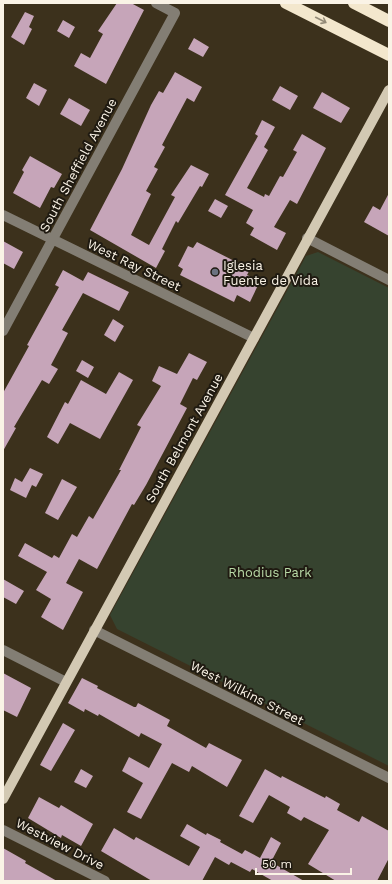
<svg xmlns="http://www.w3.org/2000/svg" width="392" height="884" viewBox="0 0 392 884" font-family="'Work Sans',sans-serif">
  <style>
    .green { fill: #36432f }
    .building { fill: #c6a5b9 }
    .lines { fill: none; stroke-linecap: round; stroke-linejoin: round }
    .minor { stroke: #837e74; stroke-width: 10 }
    .major { stroke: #d3c9b3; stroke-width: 10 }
    .highway { stroke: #f3e7cd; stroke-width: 12 }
    .oneway { stroke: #948b78 }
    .worship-dot { fill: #6b7280; stroke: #1f1a11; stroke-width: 1.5 }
    .labels { text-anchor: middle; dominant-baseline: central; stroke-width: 4; stroke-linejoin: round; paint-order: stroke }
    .street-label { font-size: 13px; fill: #faf3e6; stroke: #1f1a11 }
    .poi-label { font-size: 13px; fill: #faf3e6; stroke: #1f1a11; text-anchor: start }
    .park-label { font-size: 13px; fill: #b9daa7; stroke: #1f1a11 }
  </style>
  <rect width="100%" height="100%" fill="#3c311c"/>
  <path class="green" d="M 318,252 L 389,288 L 389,766 L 117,629 L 110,615 L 306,256 Z"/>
  <path class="building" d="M 117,3 L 131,3 L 144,10 L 106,84 L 74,66 L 81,53 L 90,58 L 103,34 L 98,31 Z
    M 25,12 L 34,16 L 29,27 L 32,29 L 24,45 L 11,37 Z
    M 63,20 L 75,27 L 69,38 L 57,31 Z
    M 194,38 L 209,47 L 203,57 L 188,49 Z
    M 175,72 L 202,87 L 194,102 L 187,98 L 162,145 L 165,147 L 154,167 L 158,169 L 146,191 L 151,194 L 131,235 L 149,245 L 175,197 L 171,195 L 191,165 L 209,174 L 202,187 L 200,186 L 178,223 L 176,221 L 162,249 L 165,251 L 156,268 L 90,230 L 122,169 L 151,105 L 159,91 L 163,93 Z
    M 34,83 L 47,90 L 39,106 L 26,98 Z
    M 280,86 L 298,96 L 290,110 L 272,100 Z
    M 322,92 L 350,108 L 341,123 L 313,108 Z
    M 69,98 L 90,110 L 81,126 L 60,114 Z
    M 262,120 L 275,127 L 264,147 L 268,150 L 247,188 L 264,197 L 265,194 L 269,196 L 280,176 L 283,177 L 297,152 L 293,150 L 302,134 L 326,148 L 297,204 L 290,200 L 274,227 L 286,233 L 277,250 L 250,235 L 254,228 L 246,223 L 253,210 L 225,195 L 258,136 L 255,134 Z
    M 30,156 L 62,174 L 54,188 L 51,187 L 40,208 L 13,193 L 24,172 L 22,170 Z
    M 389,193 L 389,236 L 364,222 L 373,206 L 380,210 Z
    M 215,199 L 228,206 L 221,218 L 208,211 Z
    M 3,241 L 23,252 L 14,269 L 3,263 Z
    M 197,242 L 250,269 L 247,275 L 260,281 L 250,302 L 237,295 L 234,302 L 180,275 L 183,269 L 178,266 L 188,246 L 193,248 Z
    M 63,270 L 83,281 L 88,272 L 129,292 L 119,311 L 83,293 L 62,330 L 68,333 L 51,365 L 58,369 L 49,384 L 42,380 L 14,427 L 16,428 L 3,451 L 3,393 L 29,346 L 27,345 L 59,287 L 55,285 Z
    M 113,319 L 124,326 L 115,342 L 104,335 Z
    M 189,353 L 207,362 L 197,380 L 193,378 L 180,404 L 187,408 L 146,485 L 134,505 L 132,504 L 97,569 L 79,559 L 66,583 L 83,592 L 63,630 L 41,617 L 51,599 L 36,590 L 47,572 L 18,556 L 25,543 L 52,558 L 54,555 L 59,558 L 72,534 L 77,537 L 89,516 L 93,519 L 121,470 L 119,470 L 141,427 L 137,425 L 161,386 L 152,381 L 159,366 L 177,374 Z
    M 82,360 L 94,367 L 88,378 L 76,371 Z
    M 119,372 L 133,380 L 100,439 L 70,423 L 58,444 L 47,437 L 65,402 L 68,404 L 81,380 L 106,394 Z
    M 30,468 L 43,474 L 36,487 L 32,485 L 26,498 L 10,490 L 15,478 L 22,482 Z
    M 62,479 L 77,487 L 58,520 L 45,513 Z
    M 3,579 L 24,591 L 16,604 L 3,597 Z
    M 3,673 L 31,688 L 17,717 L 3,710 Z
    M 82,678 L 98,686 L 97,688 L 134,707 L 136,707 L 138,703 L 170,720 L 167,726 L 206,748 L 209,743 L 242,760 L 227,787 L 192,766 L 189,772 L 172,763 L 141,819 L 127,812 L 143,783 L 122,771 L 129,757 L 149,768 L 162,744 L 141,733 L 139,737 L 99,714 L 98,716 L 85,709 L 84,712 L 68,703 Z
    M 63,723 L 75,730 L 51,771 L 40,765 Z
    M 81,769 L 93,776 L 86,788 L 74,782 Z
    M 265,769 L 281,778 L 282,776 L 325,798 L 326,796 L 340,804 L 337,810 L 359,822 L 362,816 L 389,831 L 389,858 L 377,881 L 336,881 L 308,864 L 329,830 L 304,817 L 301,821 L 287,813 L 290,807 L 269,795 L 253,823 L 239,816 Z
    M 39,797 L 59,808 L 61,805 L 93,824 L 81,846 L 62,835 L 61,838 L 28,818 Z
    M 187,824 L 206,835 L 207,833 L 221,840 L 220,842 L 242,854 L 245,850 L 260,858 L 271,837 L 281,843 L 271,862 L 304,881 L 273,881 L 252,869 L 250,872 L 231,862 L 229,865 L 215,857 L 202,881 L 152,881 L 101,851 L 114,828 L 134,840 L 136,837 L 189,866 L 200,847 L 180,836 Z
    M 3,848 L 26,861 L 25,863 L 57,881 L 3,881 Z"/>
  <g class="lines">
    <path class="minor" d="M 3,215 L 254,338
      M 307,238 L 389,280
      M 3,331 L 175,13 L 156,3
      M 94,630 L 389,778
      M 3,650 L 66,682
      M 3,830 L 105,881"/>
    <path class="major" d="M 3,799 L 389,90"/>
    <path class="highway" d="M 286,3 L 389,55
      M 354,3 L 389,21"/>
  </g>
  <defs><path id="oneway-shaft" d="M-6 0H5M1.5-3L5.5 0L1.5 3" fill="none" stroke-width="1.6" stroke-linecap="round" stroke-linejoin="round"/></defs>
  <use class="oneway" href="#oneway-shaft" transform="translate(321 20) rotate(27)"/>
  <circle class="worship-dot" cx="215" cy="272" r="4"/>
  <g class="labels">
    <g class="street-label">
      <text transform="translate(78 165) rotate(-62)">South Sheffield Avenue</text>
      <text transform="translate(134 265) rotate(26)">West Ray Street</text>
      <text transform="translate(184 438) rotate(-61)">South Belmont Avenue</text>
      <text transform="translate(247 693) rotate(27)">West Wilkins Street</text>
      <text transform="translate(60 844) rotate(27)">Westview Drive</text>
    </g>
    <g class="poi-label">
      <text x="223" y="265">Iglesia<tspan x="223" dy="15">Fuente de Vida</tspan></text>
    </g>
    <g class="park-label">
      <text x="270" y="572">Rhodius Park</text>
    </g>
  </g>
  <rect width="392" height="884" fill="none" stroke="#faf3e6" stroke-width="8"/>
  <path d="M256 868v6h95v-6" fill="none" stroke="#faf3e6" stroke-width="2"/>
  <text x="262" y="868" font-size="12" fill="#faf3e6" stroke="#1f1a11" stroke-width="3" paint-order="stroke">50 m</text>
</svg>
